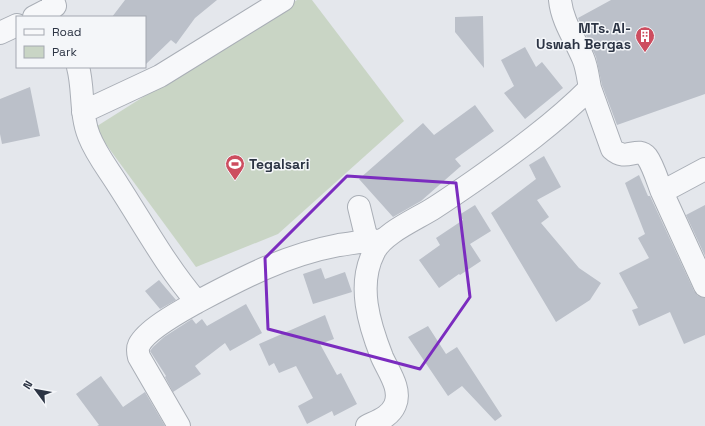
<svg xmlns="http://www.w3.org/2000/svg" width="705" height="426" viewBox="0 0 705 426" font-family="'Space Grotesk',sans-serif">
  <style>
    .green { fill: #c9d5c5 }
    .building { fill: #bbc0c9 }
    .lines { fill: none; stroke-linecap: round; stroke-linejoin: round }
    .minor-casing { stroke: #a9aeb6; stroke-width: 24 }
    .minor { stroke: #f7f8fa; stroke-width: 22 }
    .marked { fill: none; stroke: #7b2cbf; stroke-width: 3; stroke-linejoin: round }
    .labels { text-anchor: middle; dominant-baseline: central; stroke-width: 3; stroke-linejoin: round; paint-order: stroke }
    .poi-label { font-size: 14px; font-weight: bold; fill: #2c3444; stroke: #f4f6f9; text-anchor: end }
  </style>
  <rect width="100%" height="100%" fill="#e4e7ec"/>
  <path class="green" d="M 297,0 L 312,0 L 404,121 L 278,234 L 196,267 L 94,128 Z"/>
  <path class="building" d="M 125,0 L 217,0 L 195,18 L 176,44 L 171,40 L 145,65 L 145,17 L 112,17 Z
    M 611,0 L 705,0 L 705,94 L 617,125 L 602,85 L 596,57 L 578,18 Z
    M 483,16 L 484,68 L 455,32 L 455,17 Z
    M 525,47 L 536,67 L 542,62 L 563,88 L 525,119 L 504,93 L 514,86 L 501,60 Z
    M 30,87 L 40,136 L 2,144 L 0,134 L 0,99 Z
    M 475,105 L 494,131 L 455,159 L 461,166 L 421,201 L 393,217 L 359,179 L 423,123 L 434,135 Z
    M 544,156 L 561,187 L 537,200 L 549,217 L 541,223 L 579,268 L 601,283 L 590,300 L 556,322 L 491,213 L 536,179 L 529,165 Z
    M 639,175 L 648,196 L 650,196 L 694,291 L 698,296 L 705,298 L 705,335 L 684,344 L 670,312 L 639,326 L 632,310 L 638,308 L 619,273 L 649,258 L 638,238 L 645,234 L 625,183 Z
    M 475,205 L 491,231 L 470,244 L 481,261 L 460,275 L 459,274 L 439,288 L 419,260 L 440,245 L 436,238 L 463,220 L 459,215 Z
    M 705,205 L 705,256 L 686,215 Z
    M 321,268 L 325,279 L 345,272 L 352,292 L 313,304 L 303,274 Z
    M 159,280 L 176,300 L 160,309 L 145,291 Z
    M 246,304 L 262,333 L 230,351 L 225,343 L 195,366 L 201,374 L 173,392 L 165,377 L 166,376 L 150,351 L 153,347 L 164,337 L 192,319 L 196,324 L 202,319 L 207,326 Z
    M 325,315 L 334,339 L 320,344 L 337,375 L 341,373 L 357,404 L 334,416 L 332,411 L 307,424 L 298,406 L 313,398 L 296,366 L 279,373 L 274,363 L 269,366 L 259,344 Z
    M 428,326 L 446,354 L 457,347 L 502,416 L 495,421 L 462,386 L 448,396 L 408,337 Z
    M 101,376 L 123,407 L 145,392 L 165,426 L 97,426 L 99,425 L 76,394 Z"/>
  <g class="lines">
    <g class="minor-casing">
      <path id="minor" d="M 34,17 L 55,6 L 53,0
        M 0,33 L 17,25
        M 78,67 C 84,89 80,114 89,136 C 96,154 108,169 118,185 C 144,225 166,266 197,302 C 244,277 286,255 339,245 C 354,243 367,240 382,241
        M 590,88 L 612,149 C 627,163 637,145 647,157 C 653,165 658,182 662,192 L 705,169
        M 83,112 L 160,76 L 283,0
        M 662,192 L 705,286
        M 359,207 L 367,240
        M 179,426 L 139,357 C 138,353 137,349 139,345 C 147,329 181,311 197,302
        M 367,426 C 377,421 390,417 395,405 C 402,389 388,371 382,357 C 369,324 357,285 374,252 C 383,233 417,219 434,208 C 448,199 461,190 474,181 C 515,152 555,123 590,88 C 588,78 587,67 583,58 C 575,39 562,21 560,0"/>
    </g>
    <use href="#minor" class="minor"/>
  </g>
  <path class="marked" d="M 347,176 L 456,183 L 470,297 L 420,369 L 268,329 L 265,258 Z"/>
  <defs>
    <g id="building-pin" transform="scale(1)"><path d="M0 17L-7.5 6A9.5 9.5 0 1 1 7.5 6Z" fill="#cd4d5f" stroke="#f4f6f9"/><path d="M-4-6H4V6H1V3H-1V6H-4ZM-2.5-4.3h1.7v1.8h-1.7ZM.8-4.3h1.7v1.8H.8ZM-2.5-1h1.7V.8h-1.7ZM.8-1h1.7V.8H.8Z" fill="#fff"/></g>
    <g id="stadium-pin" transform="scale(1)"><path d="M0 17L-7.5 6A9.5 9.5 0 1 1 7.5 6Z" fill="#cd4d5f" stroke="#f4f6f9"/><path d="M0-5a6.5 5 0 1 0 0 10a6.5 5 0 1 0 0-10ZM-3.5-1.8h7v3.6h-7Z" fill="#fff"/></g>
  </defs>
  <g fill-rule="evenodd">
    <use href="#building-pin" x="645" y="36"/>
    <use href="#stadium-pin" x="235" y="164"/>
  </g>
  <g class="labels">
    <g class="poi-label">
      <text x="631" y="28">MTs. Al-<tspan x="631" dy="16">Uswah Bergas</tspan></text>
      <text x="249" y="164" text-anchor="start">Tegalsari</text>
    </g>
  </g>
  <rect x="16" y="16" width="130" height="52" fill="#f4f6f9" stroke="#a4a8b1"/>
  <rect x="24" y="29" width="20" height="6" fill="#f7f8fa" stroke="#a4a8b1"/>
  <text x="52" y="36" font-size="12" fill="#2c3444">Road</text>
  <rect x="24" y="46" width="20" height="12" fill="#c9d5c5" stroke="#a4a8b1"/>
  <text x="52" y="56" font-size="12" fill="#2c3444">Park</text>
  <g transform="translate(36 390) rotate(302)" stroke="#f4f6f9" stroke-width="3" paint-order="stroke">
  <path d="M0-3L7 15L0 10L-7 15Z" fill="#2c3444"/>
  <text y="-6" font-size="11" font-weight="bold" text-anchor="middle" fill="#2c3444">N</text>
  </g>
</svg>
